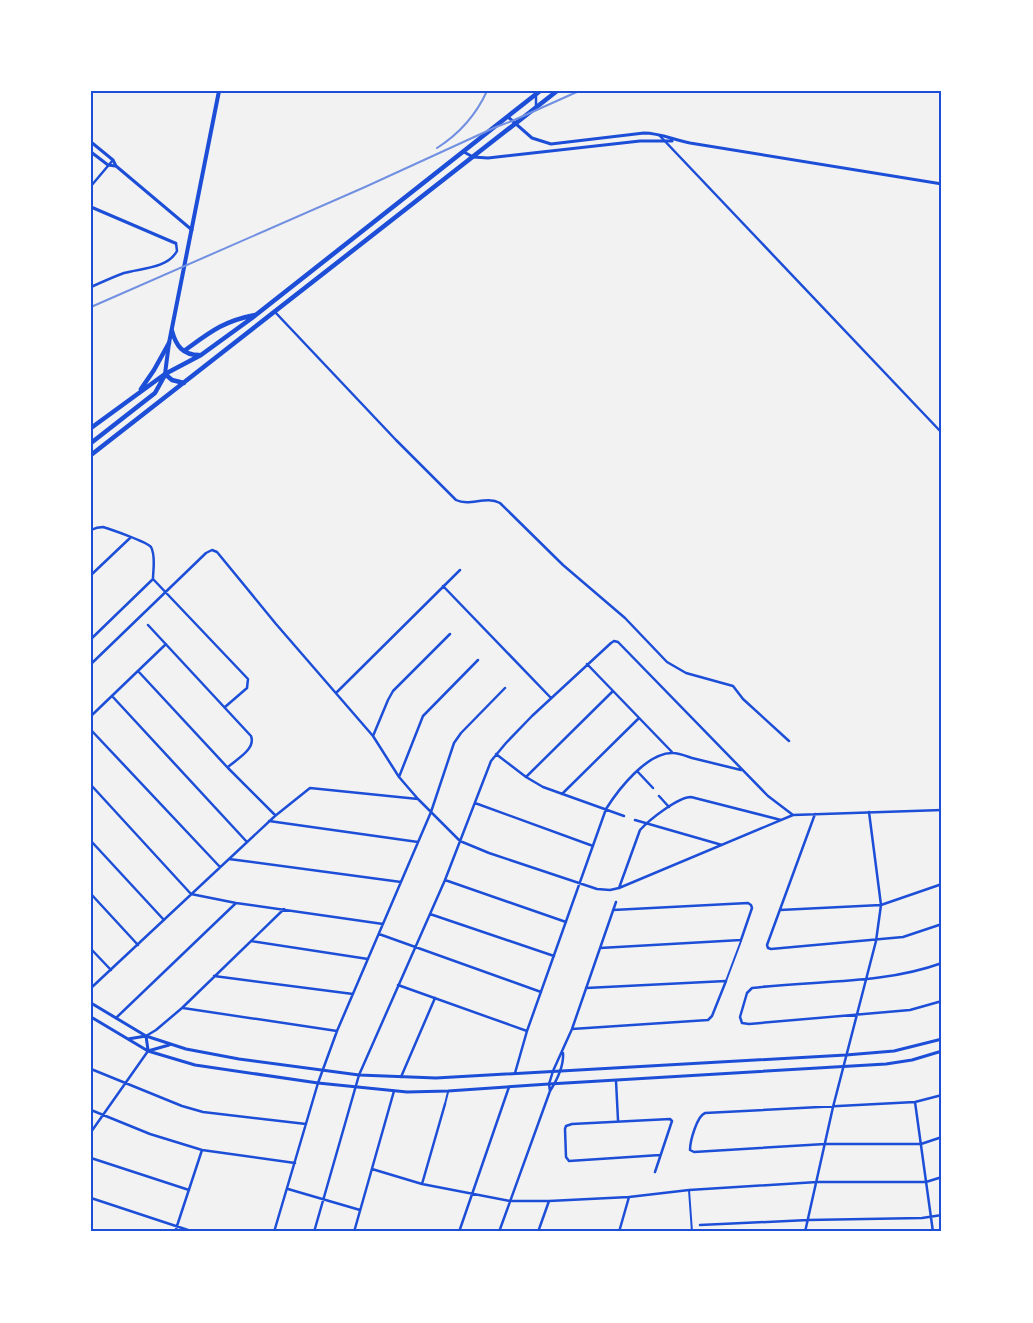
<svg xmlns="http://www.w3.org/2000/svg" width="1033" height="1323" viewBox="0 0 1033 1323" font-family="'Fira Sans',sans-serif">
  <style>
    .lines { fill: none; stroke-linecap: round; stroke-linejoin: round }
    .pedestrian { stroke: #1d4ed8; stroke-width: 2 }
    .minor { stroke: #1d4ed8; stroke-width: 2.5 }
    .tertiary { stroke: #1d4ed8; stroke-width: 3 }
    .secondary { stroke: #1d4ed8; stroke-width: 4 }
    .primary { stroke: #1d4ed8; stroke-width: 4.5 }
    .rail { stroke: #7290e2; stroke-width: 2 }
    .neatline { fill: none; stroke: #1d4ed8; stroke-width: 2 }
  </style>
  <rect width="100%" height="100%" fill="#f2f2f2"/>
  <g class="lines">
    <path class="pedestrian" d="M 726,981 L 741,941
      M 445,1104 L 448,1092
      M 689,1190 L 692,1232"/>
    <path class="minor" d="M 536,106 L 536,95
      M 660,136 L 942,433
      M 91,186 L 113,160
      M 91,287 C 102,282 113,277 124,273 C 141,268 167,269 177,251 L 176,243
      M 275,312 L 396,440 L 456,500 C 470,507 486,495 500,503 L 563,565 L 625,618 L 667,662 L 686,673 L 733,686 L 743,699 L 789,741
      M 91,530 C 95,528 98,527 103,527 C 110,529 147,542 151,547 C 156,556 153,570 153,579 L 248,679 L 247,688 L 225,707
      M 91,575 L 130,538
      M 443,586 L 551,698
      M 148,625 L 251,736 C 256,749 237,759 228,767
      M 91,639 L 153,579
      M 91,664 L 206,553 L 212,550 L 217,552 L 276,624 L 373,736 L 399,777 L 418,799 L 460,841 L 489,853 L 597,889 L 610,890 L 619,888 L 793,815
      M 587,664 L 672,752
      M 138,671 L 228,768 L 275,815
      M 337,692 L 460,570
      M 112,696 L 247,842
      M 91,716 L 166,644
      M 91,730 L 220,867
      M 373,736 L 388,700 L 393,691 L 450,634
      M 496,754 L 526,777 L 543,787 L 624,816
      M 637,771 L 653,788
      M 399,777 L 423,716 L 478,660
      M 526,777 L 613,691
      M 91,785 L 191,894 L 236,903 L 383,924
      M 562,794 L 639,718
      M 659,796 L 669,807
      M 475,803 L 593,846
      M 815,814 L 767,945 L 768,948 L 771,949 L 903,937 L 942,924
      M 635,820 L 722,845
      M 269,821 L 418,842
      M 91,841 L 164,920
      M 229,859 L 401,882
      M 445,880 L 566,922
      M 619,888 L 640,830 C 649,820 678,797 691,797 L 781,820
      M 91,894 L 138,945
      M 780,910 L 881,905 L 942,884
      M 430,914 L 554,956
      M 379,934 L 541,992
      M 251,941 L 368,959
      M 600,948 L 741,940 L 752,908 L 751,905 L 748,903 L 613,910
      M 91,949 L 111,970
      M 942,963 C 881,985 816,980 752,988 L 747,993 L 740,1017 L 742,1023 L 749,1024 L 910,1010 L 942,1001
      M 214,976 L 353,994
      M 398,985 L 527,1031
      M 91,988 L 275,816 L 310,788 L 418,799
      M 183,1008 L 337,1031
      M 116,1018 L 236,903
      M 572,1029 L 708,1020 L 712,1016 L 726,981 L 586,988
      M 146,1036 L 156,1030 L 182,1008 L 284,909
      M 91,1069 L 182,1106 L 203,1112 L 306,1124
      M 515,1073 L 527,1031 L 606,809 C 618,790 647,752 673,753 C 679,753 686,756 692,758 C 708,762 725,766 741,770
      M 401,1077 L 435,998
      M 616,1081 L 618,1120
      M 550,1091 L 549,1084 L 553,1071 L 572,1029 L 616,902
      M 942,1095 L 915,1102 L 705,1113 C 697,1116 690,1141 690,1150 L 694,1152 L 825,1144 L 921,1144 L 942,1137
      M 915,1102 L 933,1232
      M 91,1110 L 150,1134 L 202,1150 L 295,1163
      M 91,1132 L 148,1051
      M 91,1158 L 189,1190
      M 372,1169 L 422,1184 L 510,1201 L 549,1201 L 629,1197 L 689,1190 L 817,1182 L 926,1182 L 942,1177
      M 655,1172 L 672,1121 L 670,1119 L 572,1124 L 566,1126 L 565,1129 L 566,1157 L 569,1161 L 660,1155
      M 422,1184 L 445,1104
      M 288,1189 L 360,1210
      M 91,1198 L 194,1232
      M 700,1225 L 808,1220 L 922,1218 L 942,1215
      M 175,1232 L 202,1150
      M 274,1232 L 318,1083 L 337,1031 L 431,812 L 454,743 L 461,733 L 505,688
      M 314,1232 L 359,1075 L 445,880 L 491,761 L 506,743 L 532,716 L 611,643 L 614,641 L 618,642 L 768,796 L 793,815 L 942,810
      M 354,1232 L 394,1091
      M 459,1232 L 509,1087
      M 499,1232 L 550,1091 C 557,1080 564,1066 563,1053
      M 538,1232 L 549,1201
      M 619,1232 L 629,1197
      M 805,1232 L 833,1107 L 876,941 L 881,905 L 869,812"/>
    <path class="tertiary" d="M 508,117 L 532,138 L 551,144 L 644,133 C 660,133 674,140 690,143 L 942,184
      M 91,142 L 113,160 L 116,166 L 192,230
      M 91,152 L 108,165 L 115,166
      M 464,152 L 473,157 L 488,158 L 640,141 L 672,141
      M 91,207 L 175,243
      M 91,1003 L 146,1036 L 186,1049 L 239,1059 L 359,1075 L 436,1078 L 846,1055 L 894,1051 L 942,1039
      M 91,1017 L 148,1051 L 195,1065 L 318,1083 L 407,1092 L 448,1091 L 549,1084 L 886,1064 L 912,1060 L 942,1051
      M 128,1039 L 146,1036 L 148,1050
      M 148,1051 L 169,1045"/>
    <path class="secondary" d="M 165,374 L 169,343 L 219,91"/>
    <path class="primary" d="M 172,331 C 176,346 183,355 199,355
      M 184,351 C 209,333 223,321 255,315
      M 165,374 L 172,380 L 184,383
      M 141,389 L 154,370 L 169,343
      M 91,428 L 165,374 L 201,355 L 252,318 L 540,91
      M 91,443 L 155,393 L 165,375
      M 91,455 L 557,91"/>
    <path class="rail" d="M 437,148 C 459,134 476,115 487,91
      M 91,307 L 365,187 L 496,127 L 512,121 L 579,91"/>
  </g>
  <rect width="1033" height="1323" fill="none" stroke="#ffffff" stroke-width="185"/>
  <rect x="92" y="92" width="848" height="1138" class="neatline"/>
</svg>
